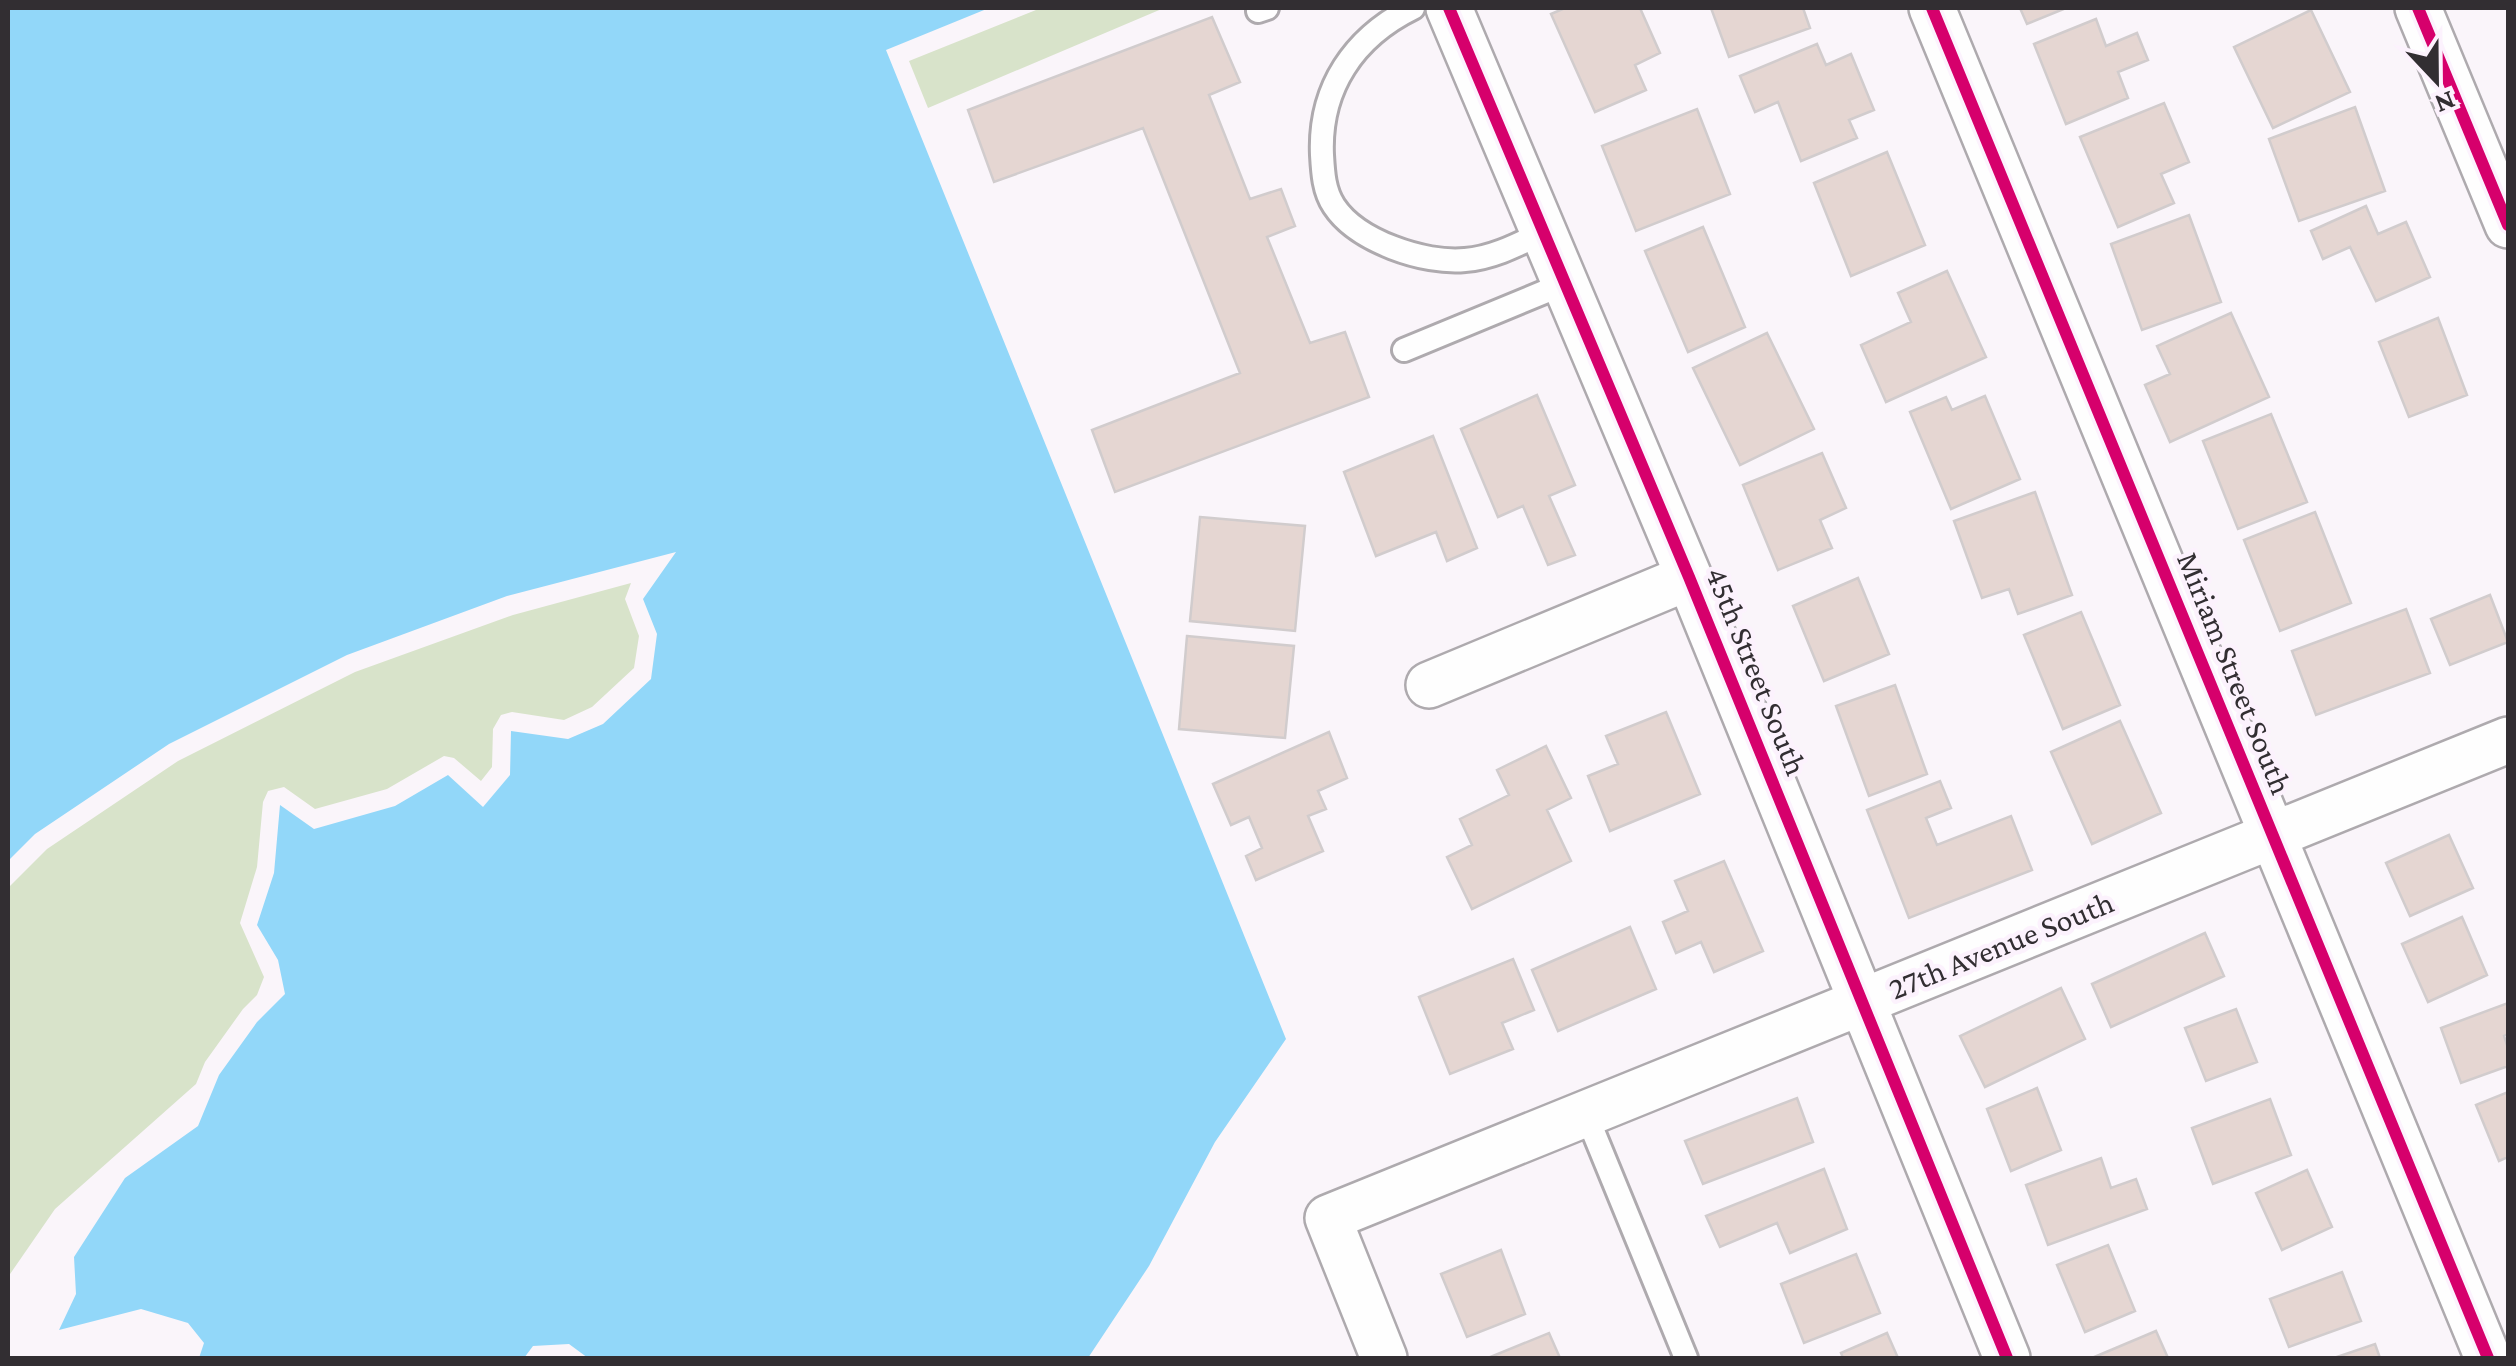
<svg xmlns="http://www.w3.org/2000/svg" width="2516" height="1366" viewBox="0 0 2516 1366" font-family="'Crimson Pro',serif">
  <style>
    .green { fill: #d8e3ca }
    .water { fill: #92d7f9 }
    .building { fill: #e5d6d2; stroke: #d1cccd; stroke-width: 2.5 }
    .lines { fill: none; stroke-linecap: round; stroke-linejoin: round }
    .lane-casing { stroke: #aeaaae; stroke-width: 28 }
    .street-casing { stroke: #aeaaae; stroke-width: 50 }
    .lane { stroke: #fefefe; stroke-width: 22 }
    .street { stroke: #fefefe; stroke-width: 45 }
    .cycleway-casing { stroke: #fcf2fd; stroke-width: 19 }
    .cycleway { stroke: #d6006c; stroke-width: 12 }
    .labels { text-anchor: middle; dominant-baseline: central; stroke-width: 9; stroke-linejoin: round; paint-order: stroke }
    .street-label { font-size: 32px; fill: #322e32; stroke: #fcf2fd }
  </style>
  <rect width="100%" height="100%" fill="#faf5fa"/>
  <path class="green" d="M 1041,8 L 1164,8 L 928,108 L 909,61 Z
    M 631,583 L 625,599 L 639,636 L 634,668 L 592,707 L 564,720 L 512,712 L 501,715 L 493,729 L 492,767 L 481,781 L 454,758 L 444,756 L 387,789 L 315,809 L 284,787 L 268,791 L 263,802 L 257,867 L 240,923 L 264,977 L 257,995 L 243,1009 L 205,1062 L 196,1084 L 55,1209 L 8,1277 L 8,888 L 47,849 L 178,761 L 355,672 L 513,615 Z"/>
  <path class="water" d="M 8,8 L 989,8 L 886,50 L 1286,1039 L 1215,1142 L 1149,1266 L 1088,1358 L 588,1358 L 569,1344 L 533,1346 L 524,1358 L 199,1358 L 204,1343 L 188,1323 L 141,1309 L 59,1330 L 76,1294 L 74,1257 L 125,1178 L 198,1126 L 219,1075 L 257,1022 L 285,994 L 278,960 L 257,925 L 274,873 L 280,805 L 314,829 L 395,806 L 448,775 L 483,807 L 510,775 L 511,731 L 568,739 L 603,724 L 651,679 L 657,634 L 643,599 L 676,552 L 507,596 L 347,655 L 169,744 L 35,834 L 8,861 Z"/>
  <path class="building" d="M 1565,8 L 1640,8 L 1660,53 L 1635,65 L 1646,90 L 1595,112 L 1551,14 Z
    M 1711,8 L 1803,8 L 1810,28 L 1729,57 Z
    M 2020,8 L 2066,8 L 2027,24 Z
    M 2311,10 L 2350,92 L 2273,128 L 2234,47 Z
    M 1212,17 L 1240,82 L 1209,95 L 1250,199 L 1281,189 L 1295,226 L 1267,237 L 1310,343 L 1345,332 L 1369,397 L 1115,492 L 1092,430 L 1240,373 L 1143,128 L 994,182 L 968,110 Z
    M 2096,19 L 2106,46 L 2137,33 L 2148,60 L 2118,72 L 2128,98 L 2066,124 L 2034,44 Z
    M 1817,44 L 1826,65 L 1851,54 L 1874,110 L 1849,120 L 1857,138 L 1801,161 L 1778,102 L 1755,112 L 1740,76 Z
    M 2164,103 L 2189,162 L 2161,174 L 2174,203 L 2118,227 L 2080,137 Z
    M 2355,107 L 2385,191 L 2299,221 L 2269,139 Z
    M 1697,109 L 1730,194 L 1636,231 L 1602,146 Z
    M 1887,152 L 1925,245 L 1851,276 L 1814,183 Z
    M 2366,206 L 2378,234 L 2406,222 L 2430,277 L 2376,301 L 2350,247 L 2323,259 L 2311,231 Z
    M 2189,215 L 2221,302 L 2142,330 L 2111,244 Z
    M 1703,227 L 1745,327 L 1688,352 L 1645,251 Z
    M 1947,271 L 1986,357 L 1886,402 L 1861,345 L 1911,322 L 1898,293 Z
    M 2231,313 L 2269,397 L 2170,442 L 2145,385 L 2170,374 L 2157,346 Z
    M 2438,318 L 2467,395 L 2409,417 L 2379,342 Z
    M 1767,333 L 1814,429 L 1740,465 L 1693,368 Z
    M 1537,395 L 1575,485 L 1549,496 L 1575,555 L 1548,565 L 1523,506 L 1498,517 L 1461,429 Z
    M 1985,396 L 2020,479 L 1951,509 L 1910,412 L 1946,397 L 1952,410 Z
    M 2271,414 L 2307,502 L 2238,529 L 2203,441 Z
    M 1433,436 L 1477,548 L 1447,561 L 1436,532 L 1376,556 L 1344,472 Z
    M 1822,453 L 1846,508 L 1820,520 L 1832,548 L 1778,570 L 1743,485 Z
    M 2035,492 L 2072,595 L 2018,614 L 2009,589 L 1982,598 L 1954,521 Z
    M 2315,512 L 2351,603 L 2280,631 L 2244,540 Z
    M 1200,517 L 1305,526 L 1295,631 L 1190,621 Z
    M 1858,578 L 1889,654 L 1824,681 L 1793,606 Z
    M 2490,595 L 2508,642 L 2450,665 L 2431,619 Z
    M 2406,609 L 2430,673 L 2316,715 L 2292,651 Z
    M 2081,612 L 2120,705 L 2063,729 L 2024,635 Z
    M 1187,636 L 1294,646 L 1285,738 L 1179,729 Z
    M 1895,685 L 1927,774 L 1869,796 L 1836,706 Z
    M 1666,712 L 1700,794 L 1610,831 L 1588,776 L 1618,764 L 1606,736 Z
    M 2120,721 L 2161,813 L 2092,844 L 2051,752 Z
    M 1329,732 L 1347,778 L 1318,791 L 1326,809 L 1308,816 L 1323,851 L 1256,880 L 1246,856 L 1262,848 L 1249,817 L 1231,825 L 1213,784 Z
    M 1546,746 L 1571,798 L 1547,810 L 1571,861 L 1472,909 L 1447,857 L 1472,845 L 1460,819 L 1509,795 L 1497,770 Z
    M 1940,781 L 1951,808 L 1926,818 L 1937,845 L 2011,816 L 2032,870 L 1909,918 L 1867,810 Z
    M 2449,835 L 2473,888 L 2410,916 L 2386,863 Z
    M 1724,861 L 1763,951 L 1714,972 L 1701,942 L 1676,953 L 1663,922 L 1688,911 L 1675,881 Z
    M 2462,917 L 2487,975 L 2428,1002 L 2402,944 Z
    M 1630,927 L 1656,989 L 1558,1031 L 1532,970 Z
    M 2205,933 L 2224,976 L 2111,1027 L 2092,984 Z
    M 1513,959 L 1534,1010 L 1502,1023 L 1513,1049 L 1450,1074 L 1419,997 Z
    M 2061,988 L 2085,1039 L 1985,1087 L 1960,1036 Z
    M 2508,1003 L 2508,1034 L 2504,1036 L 2508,1048 L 2508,1066 L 2461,1083 L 2441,1028 Z
    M 2236,1009 L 2257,1062 L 2206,1081 L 2185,1028 Z
    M 2037,1088 L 2061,1150 L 2011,1171 L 1987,1109 Z
    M 2508,1092 L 2508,1157 L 2499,1161 L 2476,1105 Z
    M 1797,1098 L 1813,1142 L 1703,1184 L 1685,1141 Z
    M 2270,1099 L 2291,1155 L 2213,1184 L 2192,1128 Z
    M 2101,1158 L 2111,1188 L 2136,1179 L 2147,1209 L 2048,1245 L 2026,1185 Z
    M 1824,1169 L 1847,1229 L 1790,1253 L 1777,1223 L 1720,1247 L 1706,1216 Z
    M 2307,1170 L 2332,1227 L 2282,1250 L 2256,1193 Z
    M 2108,1245 L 2135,1311 L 2085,1332 L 2057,1265 Z
    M 1501,1250 L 1525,1314 L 1467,1337 L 1441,1274 Z
    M 1856,1254 L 1880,1313 L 1804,1343 L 1781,1284 Z
    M 2342,1272 L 2361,1321 L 2289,1347 L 2270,1299 Z
    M 2156,1331 L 2168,1358 L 2092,1358 Z
    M 1549,1333 L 1560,1358 L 1488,1358 Z
    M 1887,1333 L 1898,1358 L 1843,1358 L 1841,1353 Z
    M 2375,1344 L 2380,1358 L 2334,1358 Z"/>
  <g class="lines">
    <g class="lane-casing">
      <path id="lane" d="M 1413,8 C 1354,37 1319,88 1322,155 C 1323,173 1324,191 1334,206 C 1357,241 1424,264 1465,260 C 1493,258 1519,244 1544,232
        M 1258,11 L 1267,8
        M 1404,350 L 1566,283
        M 1586,1114 L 1686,1358"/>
    </g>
    <g class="street-casing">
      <path id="street" d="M 1449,8 L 1689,577 L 2007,1358
        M 1932,8 L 2488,1358
        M 2418,8 L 2508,225
        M 1429,685 L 1689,577
        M 1384,1358 L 1328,1218 L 2508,740"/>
    </g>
    <use href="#lane" class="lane"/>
    <use href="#street" class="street"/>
    <g class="cycleway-casing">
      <path id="cycleway" d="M 1449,8 L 1689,577 L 2007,1358
        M 1932,8 L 2488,1358
        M 2418,8 L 2508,225"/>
    </g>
    <use href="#cycleway" class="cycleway"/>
  </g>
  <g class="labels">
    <g class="street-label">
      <text transform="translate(1757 671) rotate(68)">45th Street South</text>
      <text transform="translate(2235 673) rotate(68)">Miriam Street South</text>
      <text transform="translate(2001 945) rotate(-22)">27th Avenue South</text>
    </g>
  </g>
  <rect width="2516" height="1366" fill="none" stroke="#322e32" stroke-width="20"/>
  <g transform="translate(2436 80) rotate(158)" stroke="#fcf2fd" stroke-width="8" paint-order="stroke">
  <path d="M0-8L18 38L0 25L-18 38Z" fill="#322e32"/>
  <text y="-15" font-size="28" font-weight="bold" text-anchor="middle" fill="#322e32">N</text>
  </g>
</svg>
